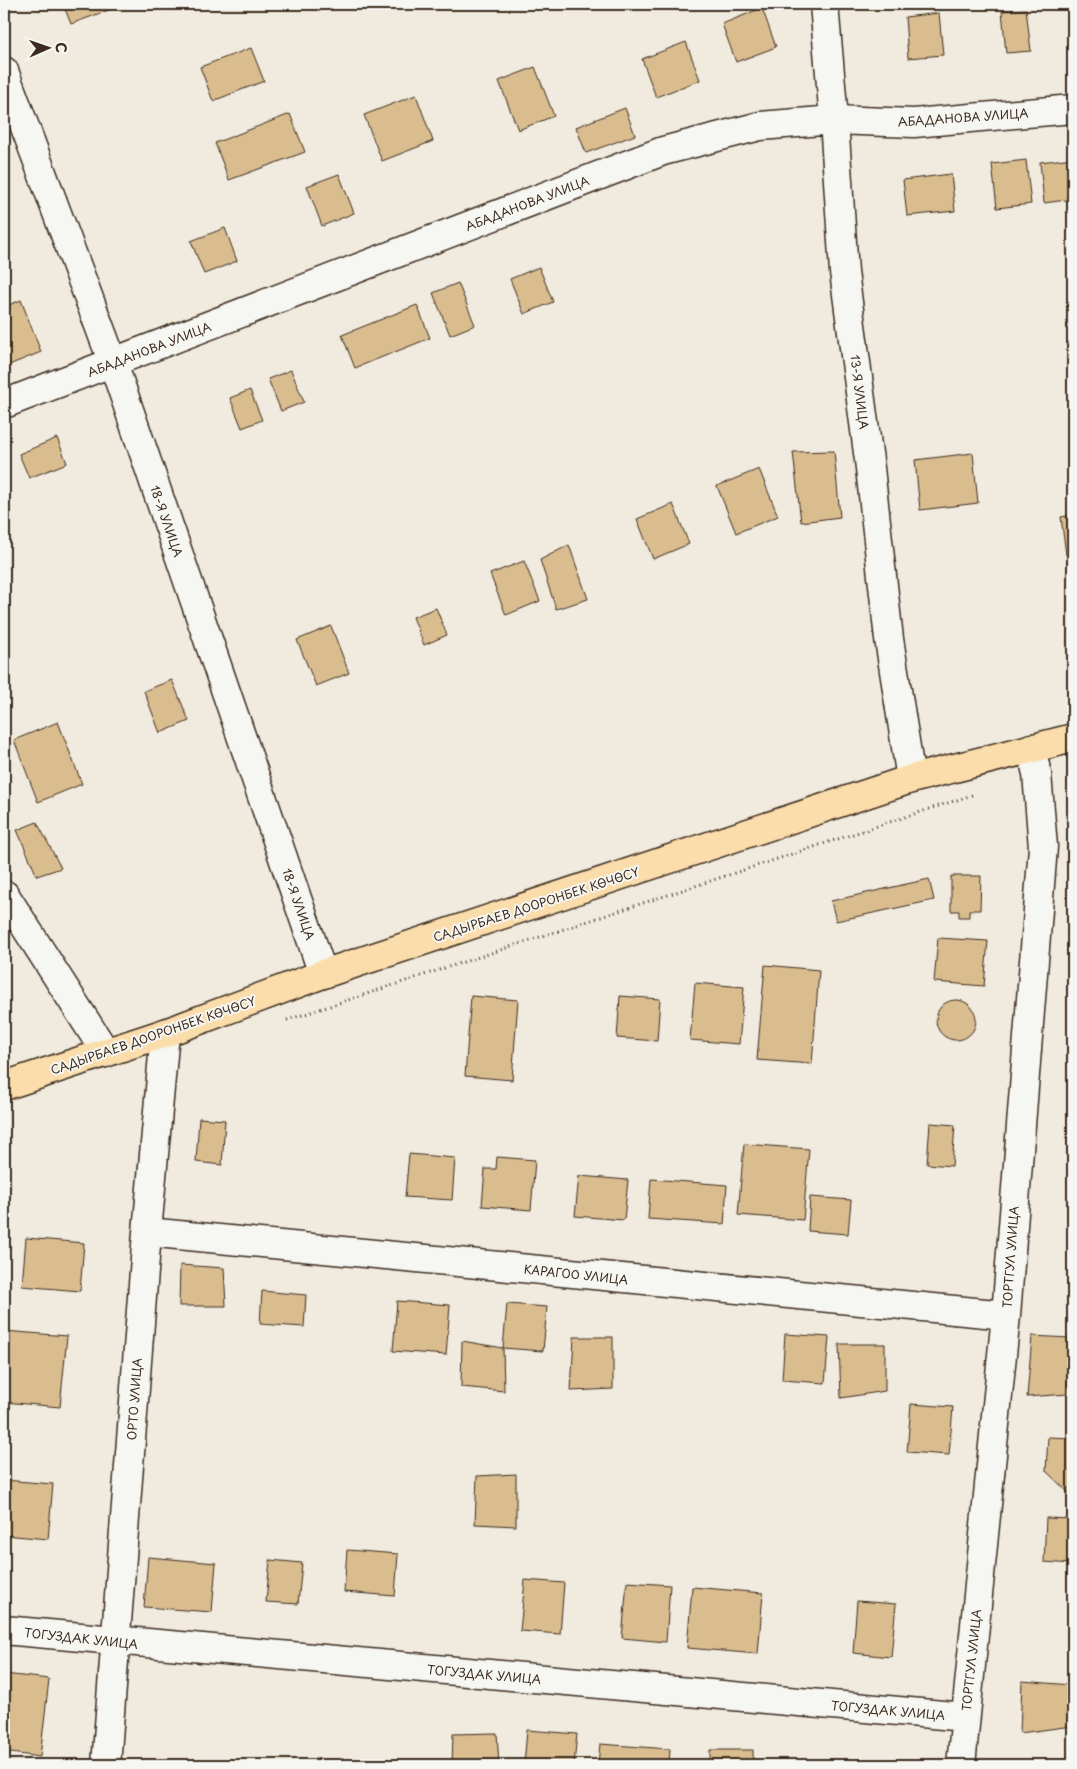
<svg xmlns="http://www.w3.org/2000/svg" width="1077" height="1769" viewBox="0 0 1077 1769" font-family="'Playpen Sans',sans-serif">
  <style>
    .building { fill: #dabd8f; stroke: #3b2a1e }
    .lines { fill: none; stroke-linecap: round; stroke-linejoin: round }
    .minor-casing { stroke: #3b2a1e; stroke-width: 31 }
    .major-casing { stroke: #3b2a1e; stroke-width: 31 }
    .path { stroke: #3b2a1e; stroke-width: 3; stroke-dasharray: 1 4; stroke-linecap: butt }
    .minor { stroke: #f6f6f2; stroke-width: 28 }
    .major { stroke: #faddab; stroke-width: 28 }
    .labels { text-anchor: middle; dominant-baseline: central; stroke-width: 4; stroke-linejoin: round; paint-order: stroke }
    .street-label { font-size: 12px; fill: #3b2a1e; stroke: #f6f6f2 }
  </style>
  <rect width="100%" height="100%" fill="#f0ebde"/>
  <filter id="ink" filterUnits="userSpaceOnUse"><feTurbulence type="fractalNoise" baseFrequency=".02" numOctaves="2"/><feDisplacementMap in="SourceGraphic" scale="10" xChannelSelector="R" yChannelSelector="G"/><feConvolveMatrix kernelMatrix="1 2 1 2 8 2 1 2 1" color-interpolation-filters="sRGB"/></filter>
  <g filter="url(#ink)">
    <path class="building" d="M 63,4 L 125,4 L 71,24 Z
      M 1068,4 L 1073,4 L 1073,39 L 1071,39 Z
      M 762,8 L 776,47 L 736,62 L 722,24 Z
      M 1026,9 L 1031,51 L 1006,53 L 1002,11 Z
      M 939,13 L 943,55 L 908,58 L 905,17 Z
      M 686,42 L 700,80 L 656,97 L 642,59 Z
      M 251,48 L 264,81 L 213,101 L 200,67 Z
      M 535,67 L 554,116 L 518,130 L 499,81 Z
      M 416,95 L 433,141 L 382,161 L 364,115 Z
      M 625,108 L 635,135 L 586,153 L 576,127 Z
      M 290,114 L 305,152 L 229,180 L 215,143 Z
      M 1073,158 L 1073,199 L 1044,203 L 1040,162 Z
      M 1026,160 L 1031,204 L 997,208 L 992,164 Z
      M 339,174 L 354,213 L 322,226 L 307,186 Z
      M 951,174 L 955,211 L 907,216 L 903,180 Z
      M 225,228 L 237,261 L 204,274 L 191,241 Z
      M 539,267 L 553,302 L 524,314 L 510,279 Z
      M 458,283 L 475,325 L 450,335 L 433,293 Z
      M 21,300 L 41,352 L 9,365 L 4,349 L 4,307 Z
      M 417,305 L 430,338 L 355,368 L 342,335 Z
      M 291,370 L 304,402 L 281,411 L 268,379 Z
      M 250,390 L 262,420 L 242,428 L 230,398 Z
      M 57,438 L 67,463 L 29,478 L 19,454 Z
      M 834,451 L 840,517 L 801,522 L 793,452 Z
      M 973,453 L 978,503 L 920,510 L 915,460 Z
      M 759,469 L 778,516 L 736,533 L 717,486 Z
      M 673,504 L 689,544 L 653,559 L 637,519 Z
      M 1073,515 L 1073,554 L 1066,555 L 1061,517 Z
      M 569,545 L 588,599 L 556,609 L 540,560 Z
      M 524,561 L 540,601 L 506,615 L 490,574 Z
      M 436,608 L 447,635 L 424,645 L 413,617 Z
      M 331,626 L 349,673 L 316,686 L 297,640 Z
      M 172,680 L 189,721 L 160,733 L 144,691 Z
      M 58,722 L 82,784 L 38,802 L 14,740 Z
      M 37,822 L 61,868 L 37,876 L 17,830 Z
      M 951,876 L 981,876 L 980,910 L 969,910 L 969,917 L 959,917 L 959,911 L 951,911 Z
      M 929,879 L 934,900 L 836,921 L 831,901 Z
      M 938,938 L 988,941 L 984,986 L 934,982 Z
      M 765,965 L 819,970 L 812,1064 L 757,1060 Z
      M 695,983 L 744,987 L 739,1044 L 690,1040 Z
      M 471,996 L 518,1000 L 512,1080 L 465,1076 Z
      M 620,996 L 660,999 L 657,1041 L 617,1038 Z
      M936 1020a20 20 0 1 1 40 0a20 20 0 1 1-40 0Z
      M 199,1118 L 225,1120 L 222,1165 L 196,1162 Z
      M 930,1123 L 955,1125 L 952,1166 L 927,1164 Z
      M 744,1144 L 809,1149 L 803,1220 L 738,1215 Z
      M 409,1154 L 455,1158 L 452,1200 L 405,1197 Z
      M 497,1157 L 535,1160 L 531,1210 L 482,1206 L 485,1169 L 496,1169 Z
      M 579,1176 L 628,1180 L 624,1220 L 575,1216 Z
      M 651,1179 L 727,1185 L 724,1224 L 648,1219 Z
      M 810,1197 L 851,1200 L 848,1234 L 808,1231 Z
      M 26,1238 L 84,1243 L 80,1291 L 22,1286 Z
      M 180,1265 L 224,1268 L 226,1306 L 179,1306 Z
      M 262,1291 L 306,1295 L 304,1327 L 260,1324 Z
      M 397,1301 L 450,1305 L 446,1355 L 393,1351 Z
      M 507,1304 L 547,1307 L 543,1351 L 503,1348 Z
      M 4,1331 L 67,1336 L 60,1407 L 4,1402 Z
      M 785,1334 L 829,1337 L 825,1383 L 782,1380 Z
      M 1032,1336 L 1070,1338 L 1068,1394 L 1027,1397 Z
      M 574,1337 L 613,1337 L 613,1389 L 571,1391 Z
      M 462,1341 L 503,1348 L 504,1391 L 461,1387 Z
      M 839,1344 L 885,1344 L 885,1391 L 841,1398 Z
      M 911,1404 L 953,1407 L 949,1455 L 907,1452 Z
      M 1048,1437 L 1073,1438 L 1073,1497 L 1046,1471 Z
      M 516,1474 L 516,1526 L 475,1524 L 477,1476 Z
      M 4,1480 L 53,1484 L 48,1539 L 4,1535 Z
      M 1046,1518 L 1073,1519 L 1073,1564 L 1044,1562 Z
      M 347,1550 L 398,1554 L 395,1596 L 344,1592 Z
      M 148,1557 L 216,1563 L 212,1612 L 144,1607 Z
      M 270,1560 L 302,1563 L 298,1604 L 266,1602 Z
      M 525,1580 L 564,1583 L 560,1634 L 520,1631 Z
      M 627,1582 L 670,1585 L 666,1642 L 622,1638 Z
      M 692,1587 L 763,1593 L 758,1654 L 687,1648 Z
      M 857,1601 L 896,1604 L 891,1657 L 853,1653 Z
      M 1073,1634 L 1073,1685 L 1071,1685 Z
      M 4,1674 L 49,1679 L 40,1757 L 4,1752 Z
      M 1022,1681 L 1071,1685 L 1072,1726 L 1020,1733 Z
      M 527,1730 L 577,1734 L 574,1765 L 524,1765 Z
      M 497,1733 L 499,1765 L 452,1765 L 453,1734 Z
      M 600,1744 L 670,1749 L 669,1765 L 598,1765 Z
      M 710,1750 L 753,1750 L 753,1765 L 710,1765 Z
      M 821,1760 L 845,1762 L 845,1765 L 821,1765 Z"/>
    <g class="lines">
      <g class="minor-casing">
        <path id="minor" d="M 824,4 L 834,120 L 844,272 L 870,468 L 889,639 L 911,779
          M 4,71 L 113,363 L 323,974
          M 4,404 L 663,151 L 760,126 L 834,120 L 914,123 L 1073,109
          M 5,895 L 106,1053
          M 147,1232 L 1006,1315
          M 4,1630 L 965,1717
          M 106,1765 L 147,1232 L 165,1033
          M 961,1765 L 1006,1315 L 1043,847 L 1037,774 L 1031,748"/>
      </g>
      <g class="major-casing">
        <path id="major" d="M 4,1086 L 165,1033 L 323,974 L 911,779 L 1073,738"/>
      </g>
      <path class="path" d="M 287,1020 L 972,795"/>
      <use href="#minor" class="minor"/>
      <use href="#major" class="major"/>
    </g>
  </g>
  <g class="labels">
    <g class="street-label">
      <text transform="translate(963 117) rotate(-4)">АБАДАНОВА УЛИЦА</text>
      <text transform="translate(527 203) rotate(-21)">АБАДАНОВА УЛИЦА</text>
      <text transform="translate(149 349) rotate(-21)">АБАДАНОВА УЛИЦА</text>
      <text transform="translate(860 392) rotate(83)">13-Я УЛИЦА</text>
      <text transform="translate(167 521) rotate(71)">18-Я УЛИЦА</text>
      <text transform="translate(299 904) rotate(71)">18-Я УЛИЦА</text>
      <text transform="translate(536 904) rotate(-18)">САДЫРБАЕВ ДООРОНБЕК КӨЧӨСҮ</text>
      <text transform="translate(153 1035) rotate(-19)">САДЫРБАЕВ ДООРОНБЕК КӨЧӨСҮ</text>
      <text transform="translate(1010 1257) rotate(-86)">ТОРТГУЛ УЛИЦА</text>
      <text transform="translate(576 1274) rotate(6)">КАРАГОО УЛИЦА</text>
      <text transform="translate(134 1399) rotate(-86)">ОРТО УЛИЦА</text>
      <text transform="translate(81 1638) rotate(6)">ТОГУЗДАК УЛИЦА</text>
      <text transform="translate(971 1660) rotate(-84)">ТОРТГУЛ УЛИЦА</text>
      <text transform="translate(484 1674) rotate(5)">ТОГУЗДАК УЛИЦА</text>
      <text transform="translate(888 1710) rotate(5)">ТОГУЗДАК УЛИЦА</text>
    </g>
  </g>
  <rect width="1077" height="1769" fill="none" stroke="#f6f6f2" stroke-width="20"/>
  <rect x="10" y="10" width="1057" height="1749" fill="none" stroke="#3b2a1e" stroke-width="2" filter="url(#ink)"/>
  <g transform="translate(48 48) rotate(88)" stroke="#f6f6f2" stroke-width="4" paint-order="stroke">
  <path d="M0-4L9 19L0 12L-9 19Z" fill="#3b2a1e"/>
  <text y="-8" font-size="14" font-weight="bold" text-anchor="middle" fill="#3b2a1e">С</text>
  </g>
</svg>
